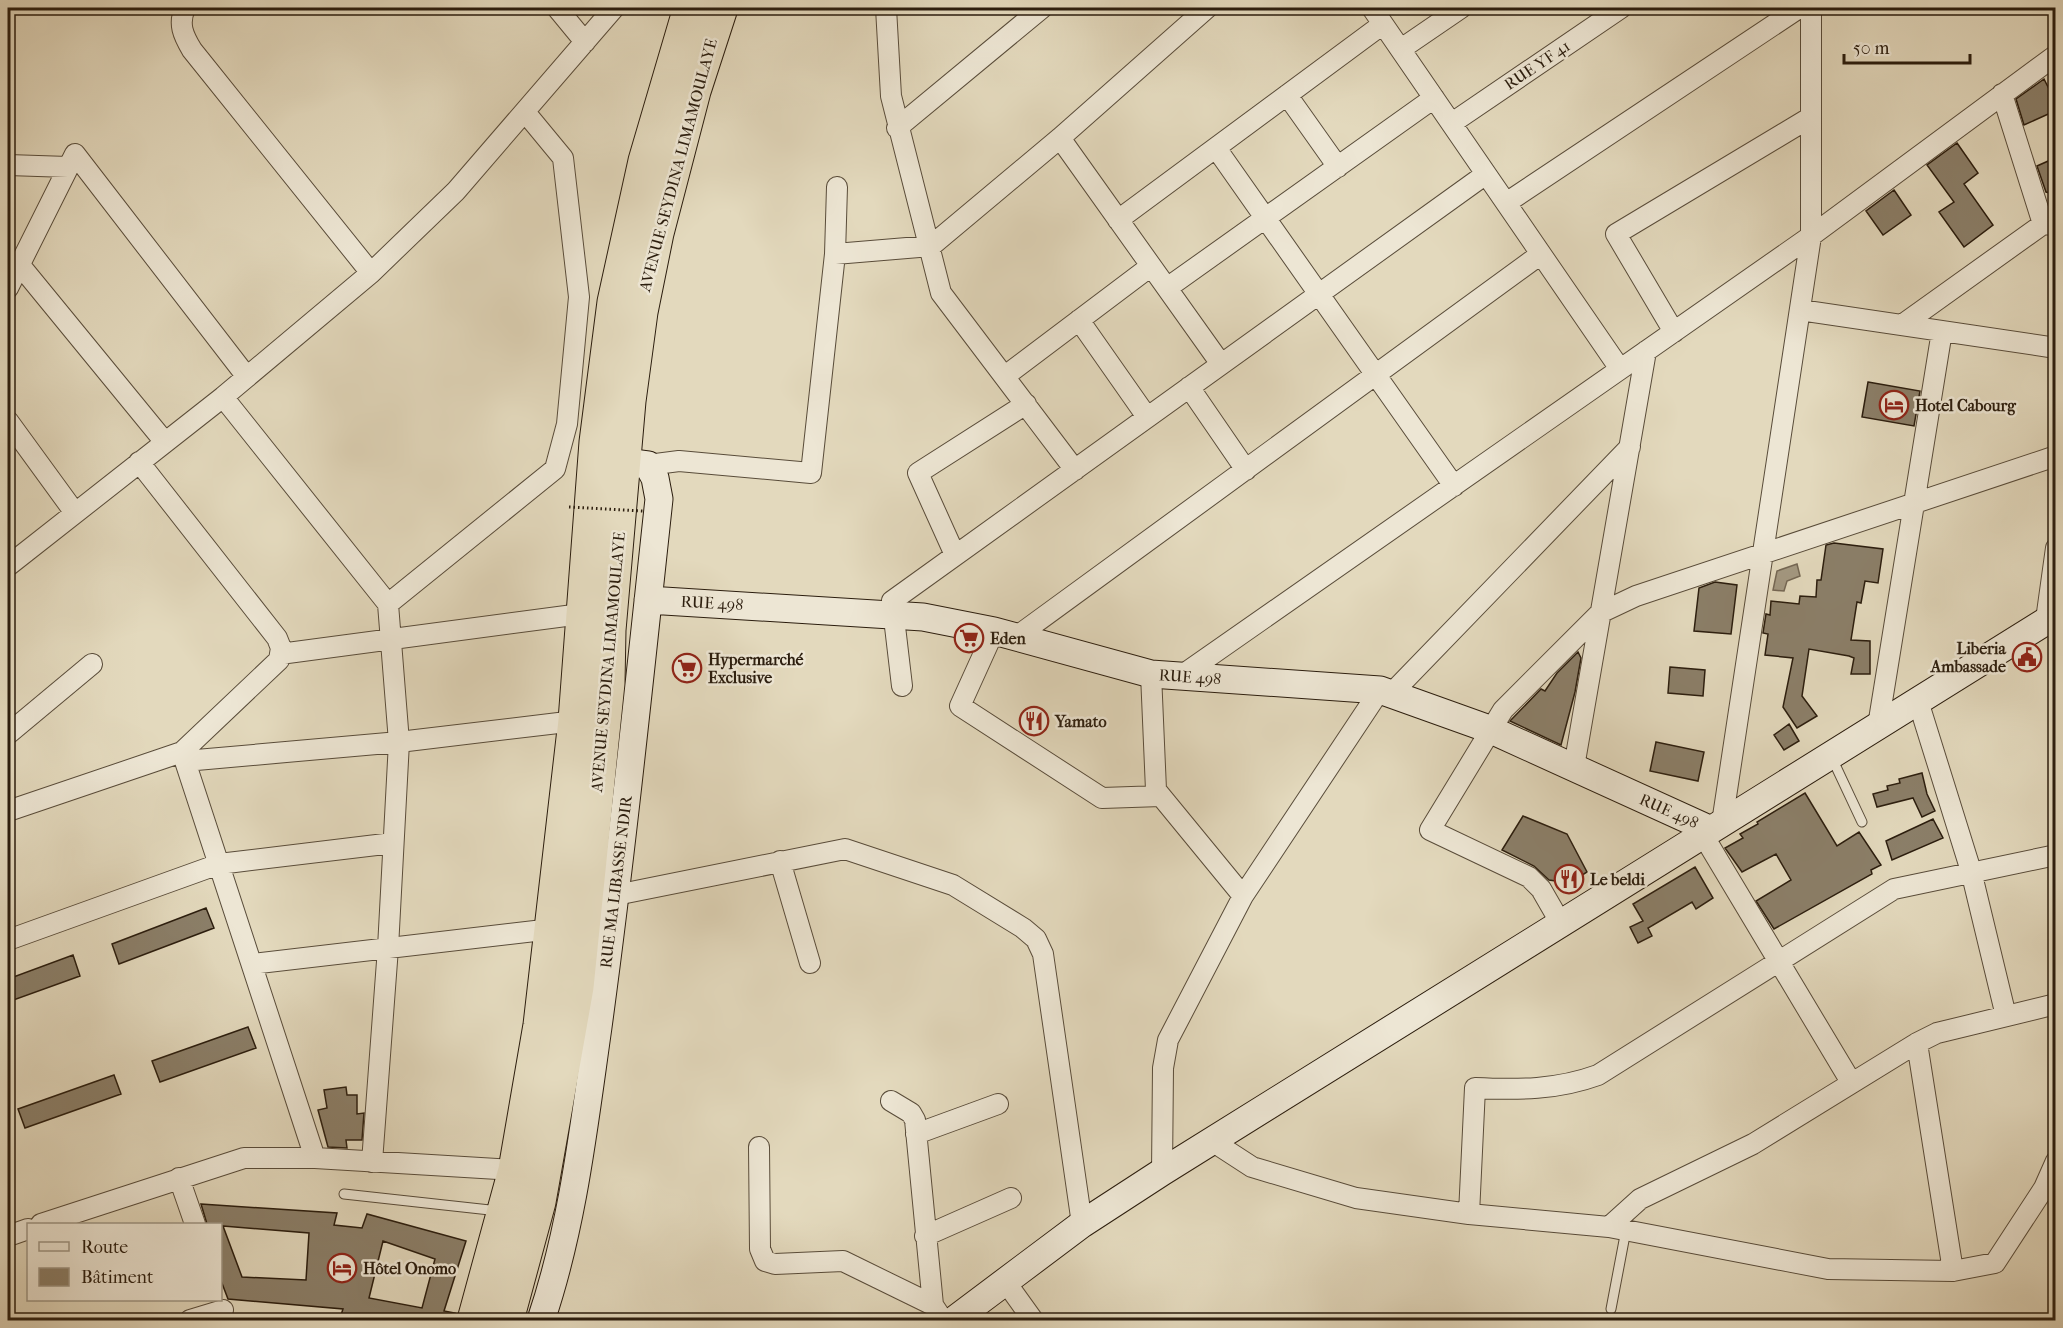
<svg xmlns="http://www.w3.org/2000/svg" width="2063" height="1328" viewBox="0 0 2063 1328" font-family="'IM FELL French Canon',serif">
  <style>
    .water { fill: #a49982; stroke: #746754; stroke-width: 1.5 }
    .building { fill: #8b7f69; stroke: #2b1d0e; stroke-width: 1.5; fill-rule: evenodd }
    .lines { fill: none; stroke-linecap: round; stroke-linejoin: round }
    .lane-casing { stroke: #594c3a; stroke-width: 11 }
    .street-casing { stroke: #594c3a; stroke-width: 22 }
    .secondary-casing { stroke: #2b1d0e; stroke-width: 29 }
    .highway-casing { stroke: #2b1d0e; stroke-width: 35 }
    .lane { stroke: #ede6d4; stroke-width: 9 }
    .street { stroke: #ede6d4; stroke-width: 20 }
    .secondary { stroke: #ede6d4; stroke-width: 27 }
    .highway { stroke: #e3d9bd; stroke-width: 33 }
    .path-bridge { stroke: #2b1d0e; stroke-width: 3; stroke-dasharray: 1.5 3; stroke-linecap: butt }
    .labels { text-anchor: middle; dominant-baseline: central; stroke-width: 5; stroke-linejoin: round; paint-order: stroke }
    .street-label { font-size: 16px; fill: #2b1d0e; stroke: #ede6d4 }
    .poi-label { font-size: 16px; font-weight: bold; fill: #2b1d0e; stroke: #ede6d4; text-anchor: start }
  </style>
  <rect width="100%" height="100%" fill="#e3d9bd"/>
  <filter id="stains"><feTurbulence type="fractalNoise" baseFrequency=".00333" numOctaves="4"/><feColorMatrix values="0 0 0 0 .2 0 0 0 0 .09 0 0 0 0 .02 0 0 0 .5 -.17"/></filter>
  <radialGradient id="worn" r=".72"><stop offset=".6" stop-color="#630" stop-opacity="0"/><stop offset="1" stop-color="#630" stop-opacity=".3"/></radialGradient>
  <path class="water" d="M 1797,564 L 1800,576 L 1787,581 L 1784,591 L 1773,590 L 1777,571 Z"/>
  <path class="building" d="M 2044,79 L 2055,101 L 2055,111 L 2024,125 L 2016,99 Z
    M 1957,143 L 1978,173 L 1964,184 L 1993,225 L 1964,247 L 1939,212 L 1954,202 L 1927,165 Z
    M 2055,158 L 2055,194 L 2046,192 L 2037,166 Z
    M 1894,190 L 1911,215 L 1883,235 L 1866,211 Z
    M 1868,382 L 1920,391 L 1914,426 L 1862,417 Z
    M 1834,543 L 1883,549 L 1878,583 L 1865,581 L 1861,603 L 1857,602 L 1851,640 L 1870,641 L 1870,674 L 1851,674 L 1854,658 L 1849,656 L 1809,649 L 1802,696 L 1817,716 L 1797,728 L 1783,707 L 1793,658 L 1765,655 L 1768,634 L 1763,633 L 1766,614 L 1770,615 L 1771,601 L 1799,604 L 1800,596 L 1816,597 L 1817,580 L 1821,580 L 1826,545 Z
    M 1715,582 L 1737,585 L 1731,634 L 1694,631 L 1699,588 Z
    M 1578,652 L 1581,658 L 1575,692 L 1561,745 L 1510,721 L 1541,689 L 1545,691 L 1557,673 Z
    M 1670,667 L 1705,670 L 1703,696 L 1668,693 Z
    M 1789,724 L 1799,741 L 1784,750 L 1774,735 Z
    M 1656,742 L 1704,752 L 1698,781 L 1650,771 Z
    M 1922,773 L 1927,794 L 1935,811 L 1922,817 L 1913,798 L 1877,807 L 1873,794 L 1888,790 L 1887,786 L 1900,783 L 1899,779 Z
    M 1805,793 L 1837,846 L 1859,832 L 1881,865 L 1871,870 L 1872,874 L 1774,929 L 1756,901 L 1791,880 L 1776,854 L 1742,872 L 1725,848 L 1743,838 L 1740,834 L 1758,824 L 1757,822 Z
    M 1523,816 L 1567,834 L 1587,872 L 1570,883 L 1549,880 L 1534,866 L 1502,850 Z
    M 1933,819 L 1943,838 L 1892,860 L 1886,841 Z
    M 1695,867 L 1713,898 L 1696,909 L 1692,902 L 1648,928 L 1652,936 L 1638,943 L 1630,927 L 1643,921 L 1633,904 Z
    M 206,908 L 214,928 L 119,964 L 112,944 Z
    M 73,955 L 80,976 L 8,1002 L 8,979 Z
    M 248,1027 L 256,1048 L 160,1082 L 152,1061 Z
    M 114,1075 L 121,1094 L 25,1128 L 18,1109 Z
    M 346,1087 L 347,1095 L 357,1095 L 357,1114 L 364,1113 L 362,1140 L 346,1140 L 347,1148 L 328,1147 L 318,1110 L 327,1108 L 324,1090 Z
    M 201,1204 L 337,1213 L 334,1225 L 362,1228 L 367,1214 L 466,1241 L 444,1311 L 455,1313 L 454,1320 L 354,1320 L 340,1318 L 343,1309 L 228,1299 L 220,1278 L 220,1224 L 207,1224 ZM 223,1226 L 309,1233 L 306,1280 L 242,1277 ZM 383,1241 L 435,1259 L 422,1308 L 369,1298 Z"/>
  <g class="lines">
    <g class="lane-casing">
      <path id="lane" d="M 1831,756 L 1862,822
        M 344,1194 L 499,1211
        M 1611,1309 L 1626,1230"/>
    </g>
    <g class="street-casing">
      <path id="street" d="M 185,8 C 178,24 183,35 192,50 L 371,273
        M 557,8 L 585,42
        M 886,8 L 891,96 L 941,293 L 1075,470
        M 1372,8 L 1620,369
        M 1401,49 L 1461,8
        M 2002,94 L 2043,224
        M 1287,95 L 1338,167
        M 1452,123 L 1621,8
        M 897,128 L 1042,8
        M 1060,138 L 1221,364
        M 1216,148 L 1454,486
        M 8,165 L 68,167
        M 1506,203 L 1799,8
        M 1118,220 L 1383,24
        M 835,254 L 837,187
        M 19,264 L 164,441
        M 8,288 L 75,154 L 247,377
        M 1167,288 L 1434,98
        M 1800,310 L 2056,348
        M 1079,320 L 1147,417
        M 1902,325 L 2043,224 L 2056,225
        M 1674,332 L 1616,234 L 1811,117
        M 1005,376 L 1151,266
        M 1189,387 L 1246,470
        M 223,397 L 388,604 L 399,742 L 388,948 L 372,1162
        M 8,421 L 75,513
        M 648,465 L 679,461 L 811,473 L 835,254 L 931,246 L 1060,138 L 1207,8
        M 955,555 L 918,473 L 1026,404
        M 8,566 L 223,397 L 371,273 L 456,191 L 614,8
        M 388,604 L 555,469 L 567,424 L 579,297 L 563,158 L 525,112
        M 2046,620 L 2056,548
        M 994,631 L 960,706 L 1102,798 L 1161,796
        M 1016,637 L 1541,254
        M 280,654 L 581,614
        M 1151,674 L 1156,790 L 1243,896
        M 1181,676 L 1811,236 L 2056,55
        M 902,686 L 892,601 L 1486,174
        M 1392,693 L 1630,447
        M 1918,701 L 1971,871 L 2006,1016
        M 1878,726 L 1942,331
        M 8,734 L 92,664
        M 182,752 L 315,1158
        M 185,761 L 399,742 L 575,721
        M 1574,767 L 1646,351
        M 8,811 L 182,752 L 279,660 L 281,648 L 277,638 L 139,462
        M 1722,823 L 1811,236 L 1811,8
        M 1703,835 L 1851,1082
        M 780,861 L 810,963
        M 616,895 L 845,849 L 953,885 L 1023,928 L 1036,939 L 1043,954 L 1082,1224
        M 1560,922 L 1541,889 L 1529,877 L 1430,830 L 1503,710 L 1600,613 L 1636,596 L 2056,456
        M 8,940 L 219,864 L 393,843
        M 252,964 L 552,929
        M 1917,1043 L 1953,1271
        M 891,1101 L 911,1113 L 915,1120 L 933,1305 L 939,1314
        M 916,1134 L 998,1104
        M 1212,1141 L 1252,1167 L 1356,1198 L 1469,1214 L 1609,1227 L 1828,1269 L 1953,1271 L 1995,1263 L 2044,1188 L 2056,1161
        M 759,1147 L 760,1249 L 765,1261 L 775,1264 L 843,1261 L 933,1305
        M 1162,1172 L 1163,1068 L 1168,1040 L 1243,896 L 1380,690
        M 179,1178 L 195,1224
        M 1469,1214 L 1475,1088 C 1518,1090 1557,1090 1598,1075 L 1894,889 L 2056,855
        M 41,1224 L 244,1158 L 315,1158 L 515,1170
        M 1609,1227 L 1640,1199 L 1753,1144 L 1917,1043 L 1937,1033 L 2056,1004
        M 8,1236 L 28,1229
        M 925,1236 L 1011,1198
        M 1005,1281 L 1033,1320
        M 190,1320 L 223,1310"/>
    </g>
    <g class="secondary-casing">
      <path id="secondary" d="M 648,600 L 923,617 L 994,631 L 1151,674 L 1380,690 L 1489,729 L 1711,830
        M 541,1320 C 573,1226 584,1125 598,1027 C 622,851 640,675 659,499 L 655,478 L 648,465 L 625,462
        M 954,1320 L 1082,1224 L 1162,1172 L 2056,615"/>
    </g>
    <g class="highway-casing">
      <path id="highway" d="M 474,1320 L 515,1170 L 540,1025 L 575,721 L 596,442 L 614,302 L 645,161 L 690,8
        M 507,1320 L 539,1202 L 577,987 L 608,683 L 609,630 L 629,401 L 641,312 L 657,233 L 694,91 L 721,8"/>
    </g>
    <use href="#lane" class="lane"/>
    <use href="#street" class="street"/>
    <use href="#secondary" class="secondary"/>
    <use href="#highway" class="highway"/>
    <path class="path-bridge" d="M 569,507 L 643,511"/>
  </g>
  <defs>
    <g id="hotel-ring" transform="scale(1.5)"><circle r="9.5" fill="#ede6d4" stroke="#8f2418" stroke-width="1.5"/><path d="M-6-4.5h1.5V1H6V5H4.5V3h-9V5H-6ZM-4 0a1.8 1.8 0 1 1 3.6 0ZM.5 0V-2.5h3Q6-2.5 6 0Z" fill="#8f2418"/></g>
    <g id="supermarket-ring" transform="scale(1.5)"><circle r="9.5" fill="#ede6d4" stroke="#8f2418" stroke-width="1.5"/><path d="M-6-5.5h2.5l.6 2H6L4.5 2H-2.5L-4.4-4H-6ZM-1.5 3.2a1.3 1.3 0 1 0 .1 0ZM3 3.2a1.3 1.3 0 1 0 .1 0Z" fill="#8f2418"/></g>
    <g id="civic-ring" transform="scale(1.5)"><circle r="9.5" fill="#ede6d4" stroke="#8f2418" stroke-width="1.5"/><path d="M-.6-6.5H3V-4.5H.6V-3L4-1V1h2V6H-6V1h2V-1L-.6-3ZM-1.2 2.5V6h2.4V2.5Z" fill="#8f2418"/></g>
    <g id="restaurant-ring" transform="scale(1.5)"><circle r="9.5" fill="#ede6d4" stroke="#8f2418" stroke-width="1.5"/><path d="M-5-6h1v4h1v-4h1v4h1v-4h1v5L-1.5 .5V6h-2V.5L-5-1ZM5-6V6H3V1.5H1.5Q1.5-4 5-6Z" fill="#8f2418"/></g>
  </defs>
  <g fill-rule="evenodd">
    <use href="#hotel-ring" x="1894" y="405"/>
    <use href="#supermarket-ring" x="969" y="638"/>
    <use href="#civic-ring" x="2027" y="657"/>
    <use href="#supermarket-ring" x="687" y="668"/>
    <use href="#restaurant-ring" x="1034" y="721"/>
    <use href="#restaurant-ring" x="1569" y="879"/>
    <use href="#hotel-ring" x="342" y="1268"/>
  </g>
  <g class="labels">
    <g class="street-label">
      <text transform="translate(1537 65) rotate(-34)">RUE YF 41</text>
      <text transform="translate(678 165) rotate(-75)">AVENUE SEYDINA LIMAMOULAYE</text>
      <text transform="translate(712 603) rotate(3)">RUE 498</text>
      <text transform="translate(608 662) rotate(-85)">AVENUE SEYDINA LIMAMOULAYE</text>
      <text transform="translate(1190 677) rotate(4)">RUE 498</text>
      <text transform="translate(1669 811) rotate(24)">RUE 498</text>
      <text transform="translate(616 882) rotate(-83)">RUE MA LIBASSE NDIR</text>
    </g>
    <g class="poi-label">
      <text x="1915" y="405">Hotel Cabourg</text>
      <text x="990" y="638">Eden</text>
      <text x="2006" y="648" text-anchor="end">Liberia<tspan x="2006" dy="18">Ambassade</tspan></text>
      <text x="708" y="659">Hypermarché<tspan x="708" dy="18">Exclusive</tspan></text>
      <text x="1055" y="721">Yamato</text>
      <text x="1590" y="879">Le beldi</text>
      <text x="363" y="1268">Hôtel Onomo</text>
    </g>
  </g>
  <rect width="2063" height="1328" fill="none" stroke="#e3d9bd" stroke-width="30"/>
  <rect x="9" y="9" width="2045" height="1310" fill="none" stroke="#2b1d0e" stroke-width="3"/>
  <rect x="15" y="15" width="2033" height="1298" fill="none" stroke="#2b1d0e" stroke-width="1.5"/>
  <rect x="27" y="1223" width="195" height="78" fill="#ede6d4" stroke="#9f9685" stroke-width="1.5"/>
  <rect x="39" y="1242" width="30" height="9" fill="#ede6d4" stroke="#9f9685" stroke-width="1.5"/>
  <text x="81" y="1253" font-size="18" fill="#2b1d0e">Route</text>
  <rect x="39" y="1268" width="30" height="18" fill="#8b7f69" stroke="#9f9685" stroke-width="1.5"/>
  <text x="81" y="1283" font-size="18" fill="#2b1d0e">Bâtiment</text>
  <path d="M1844 54v9h126v-9" fill="none" stroke="#2b1d0e" stroke-width="3"/>
  <text x="1853" y="54" font-size="18" fill="#2b1d0e" stroke="#ede6d4" stroke-width="4.5" paint-order="stroke">50 m</text>
  <rect width="100%" height="100%" filter="url(#stains)"/>
  <rect width="100%" height="100%" fill="url(#worn)"/>
</svg>
